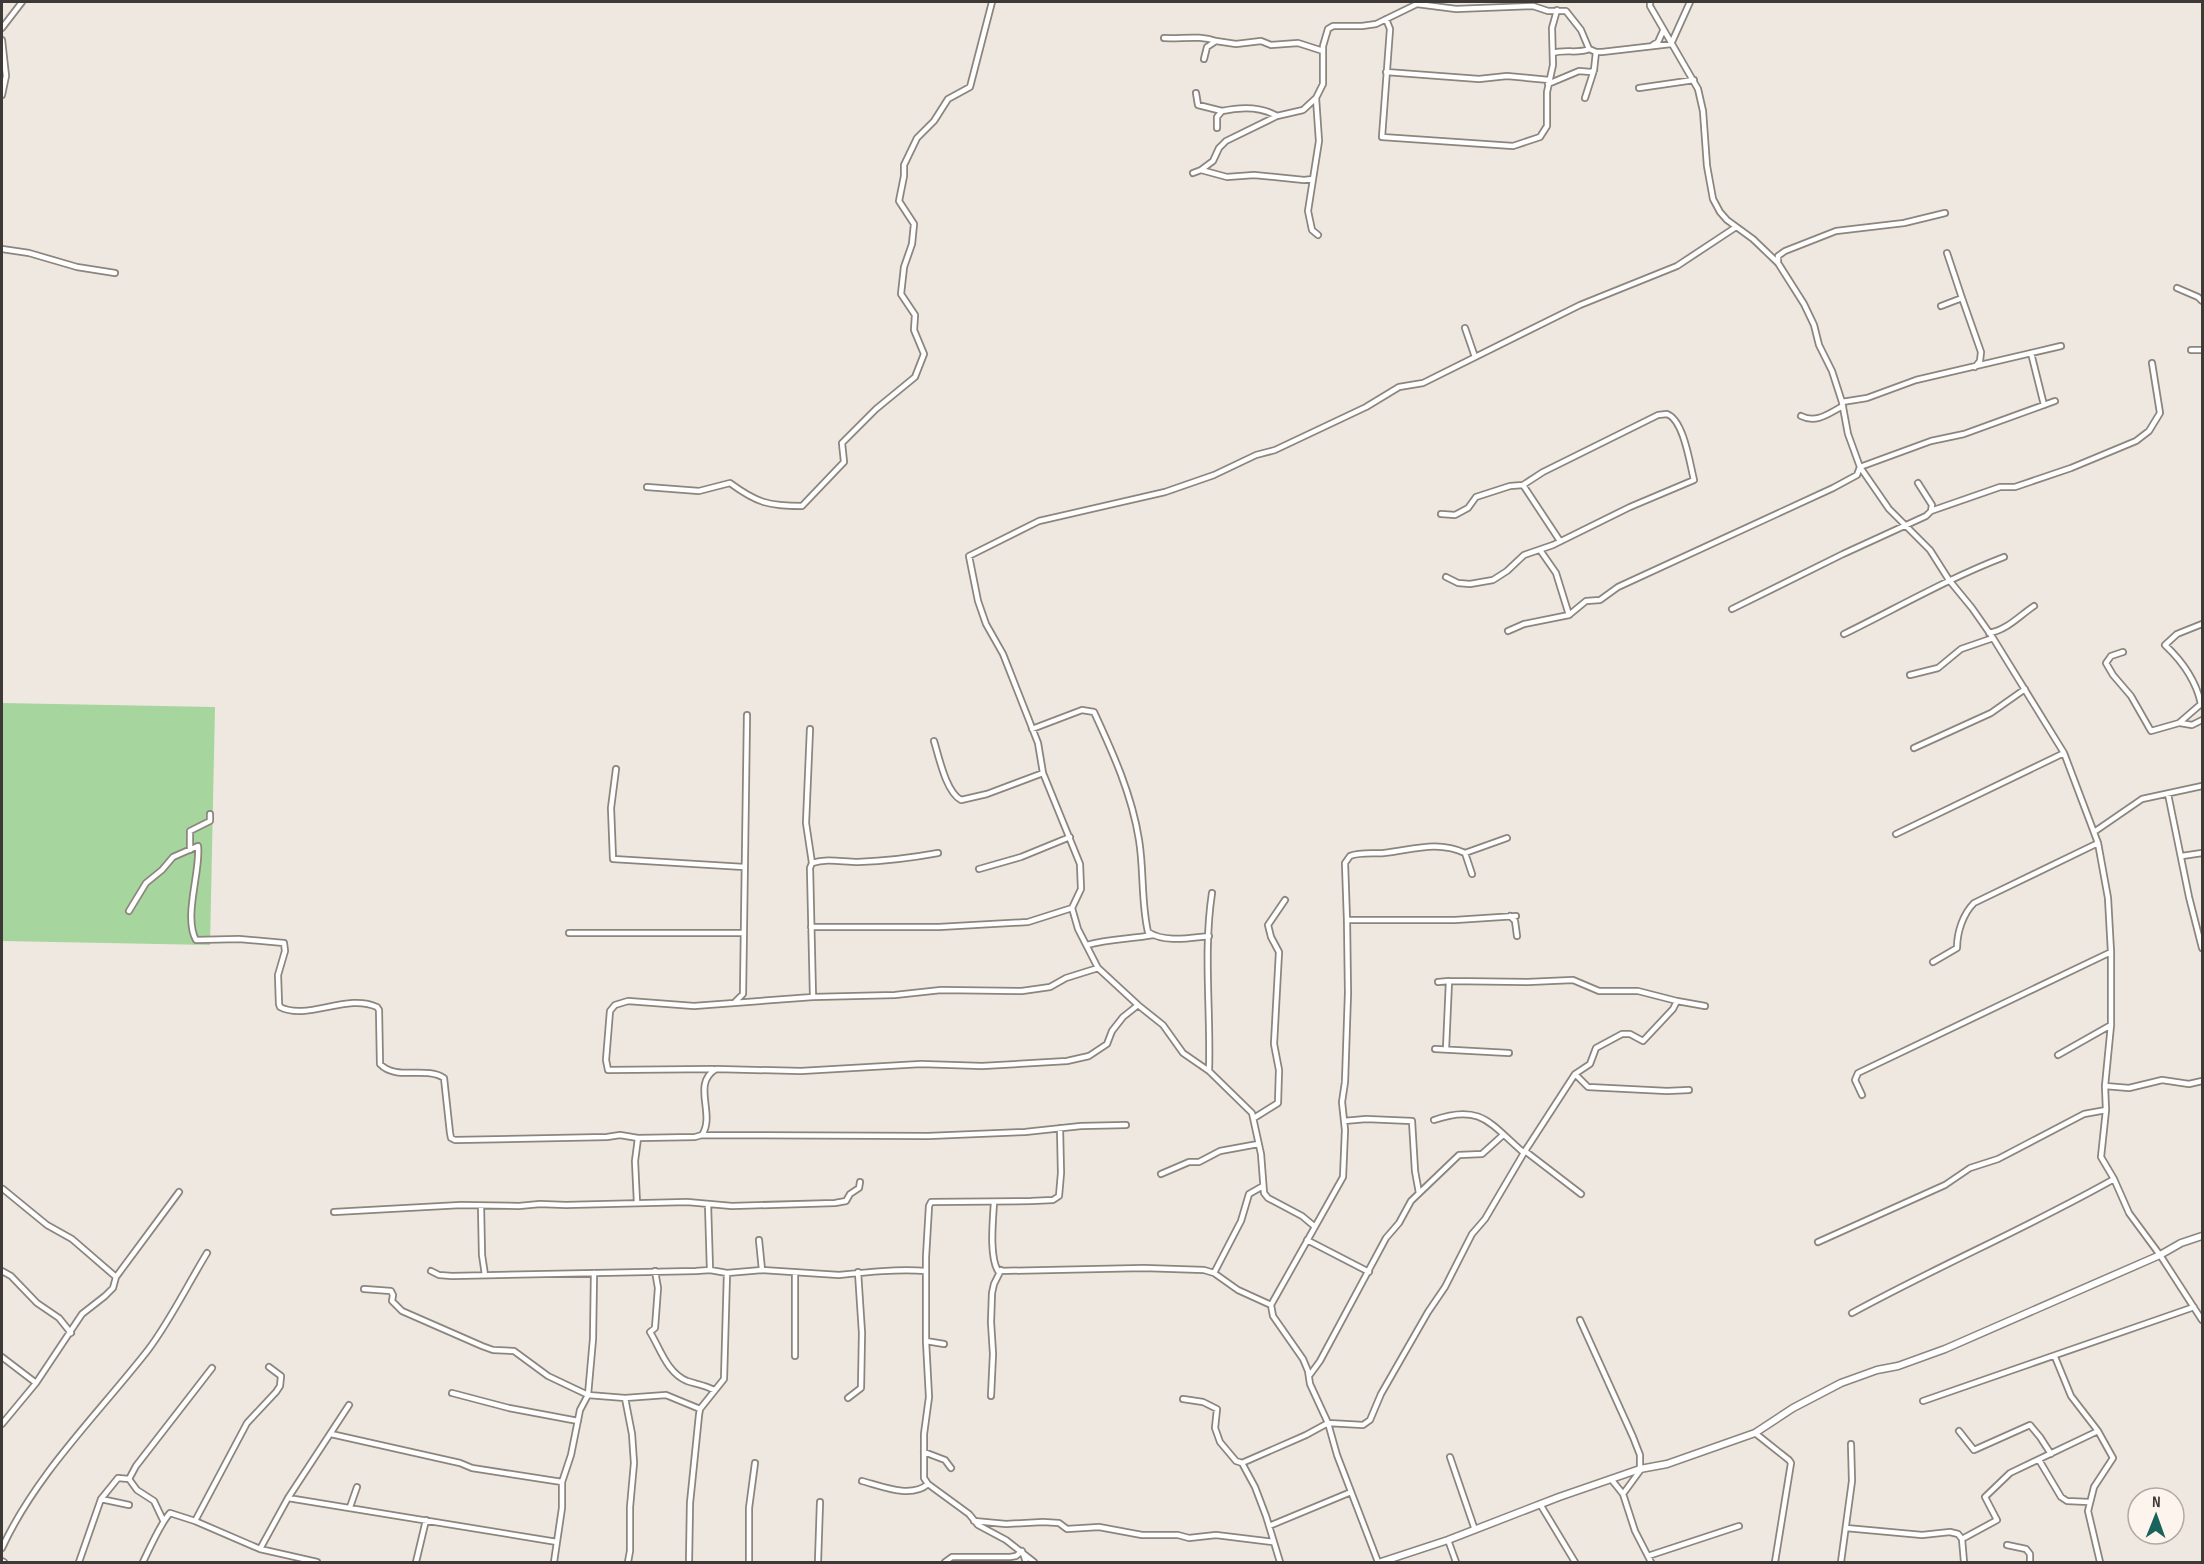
<svg xmlns="http://www.w3.org/2000/svg" width="2204" height="1564" viewBox="0 0 2204 1564" font-family="'Sofia Sans Condensed',sans-serif">
  <style>
    .green { fill: #a7d59e }
    .lines { fill: none; stroke-linecap: round; stroke-linejoin: round }
    .minor-casing { stroke: #8c857e; stroke-width: 8 }
    .tertiary-casing { stroke: #8c857e; stroke-width: 9 }
    .minor { stroke: #fff; stroke-width: 4.5 }
    .tertiary { stroke: #fff; stroke-width: 6 }
  </style>
  <rect width="100%" height="100%" fill="#efe8e0"/>
  <path class="green" d="M 2,703 L 215,707 L 210,945 L 2,941 Z"/>
  <g class="lines">
    <g class="minor-casing">
      <path id="minor" d="M 1650,2 L 1650,6 L 1698,89 L 1703,111 L 1707,166 L 1713,199 L 1720,212 L 1727,220 L 1753,239 L 1778,263 L 1804,304 L 1814,325 L 1819,345 L 1832,371 L 1842,402 L 1848,434 L 1860,467 L 1889,509 L 1930,550 L 1949,580 L 1972,608 L 1993,638 L 2064,753 L 2098,843 L 2108,898 L 2111,952 L 2111,1025 L 2105,1086 L 2106,1110 L 2101,1157 L 2114,1179 L 2129,1213 L 2160,1255 L 2202,1320
        M 1386,19 L 1390,29 L 1382,137 L 1513,146 L 1540,137 L 1547,126 L 1547,92 L 1553,65 L 1552,28 L 1557,10
        M 2,28 L 22,2
        M 1164,38 C 1182,39 1200,35 1216,41
        M 2,40 L 6,76 L 2,95
        M 1653,45 L 1658,42 L 1663,31
        M 1553,53 C 1565,49 1578,54 1589,49
        M 1204,59 L 1207,47 L 1216,41 L 1236,44 L 1261,41 L 1271,45 L 1298,43 L 1323,51
        M 1386,72 L 1479,79 L 1507,76 L 1549,80
        M 1548,84 L 1579,71 L 1591,72 L 1594,70
        M 1639,88 L 1694,80
        M 1196,93 L 1198,105 L 1222,111
        M 1585,98 L 1594,70 L 1596,52
        M 1217,128 L 1217,117 L 1222,111 C 1240,107 1260,106 1277,116
        M 1201,170 L 1213,161 L 1219,148 L 1226,141 L 1277,116 L 1303,110 L 1316,98
        M 1193,173 L 1201,170 L 1227,177 L 1254,175 L 1304,180 L 1313,179
        M 1318,235 L 1312,230 L 1308,211 L 1319,141 L 1316,98 L 1323,84 L 1323,46 L 1328,29 L 1333,26 L 1362,26 L 1376,24 L 1417,4 L 1456,9 L 1533,6 L 1548,11 L 1566,11 L 1581,30 L 1589,49 L 1596,52 L 1602,52 L 1671,44 L 1690,2
        M 2,249 L 29,253 L 77,267 L 115,273
        M 1947,253 L 1962,298
        M 1778,263 L 1778,256 L 1785,251 L 1836,231 L 1904,223 L 1945,213
        M 2177,288 L 2198,297 L 2202,301
        M 1941,306 L 1962,298 L 1981,352 L 1980,361 L 1975,367
        M 1465,328 L 1475,357
        M 2191,350 L 2202,350
        M 2031,353 L 2044,405
        M 1842,402 L 1867,398 L 1916,380 L 2061,346
        M 1801,416 C 1817,424 1829,413 1843,406
        M 1523,485 L 1560,541
        M 647,487 L 699,491 L 730,483 C 757,503 769,506 802,506 L 844,462 L 842,443 L 876,409 L 915,377 L 924,354 L 914,330 L 915,315 L 901,294 L 904,267 L 912,244 L 914,224 L 899,201 L 904,176 L 904,165 L 917,138 L 934,121 L 948,99 L 970,87 L 992,2
        M 1931,511 L 2000,487 L 2015,487 L 2071,468 L 2136,441 L 2149,431 L 2160,413 L 2152,363
        M 1441,514 L 1455,515 L 1468,508 L 1476,497 L 1510,486 L 1523,485 L 1543,472 L 1658,415 C 1658,415 1667,414 1667,414 C 1684,420 1690,465 1694,480 L 1630,507 L 1553,545 L 1524,555 L 1507,571 L 1493,580 L 1470,584 L 1458,583 L 1446,577
        M 1732,609 L 1843,554 L 1926,516 L 1931,511 L 1932,505 L 1918,483
        M 1569,615 L 1586,601 L 1600,600 L 1618,587 L 1833,488 L 1857,475 L 1860,467 L 1931,441 L 1964,434 L 2055,401
        M 1508,631 L 1524,624 L 1569,615 L 1556,573 L 1540,550
        M 1989,633 C 2007,630 2019,616 2034,606
        M 1844,634 C 1897,608 1949,578 2004,557
        M 2123,652 L 2111,656 L 2106,663 L 2113,675 L 2131,696 L 2151,731 L 2179,723 L 2201,704 C 2196,680 2182,661 2165,645 L 2177,634 L 2202,624
        M 1910,675 L 1938,668 L 1961,649 L 1993,638
        M 2180,723 L 2192,725 L 2202,720
        M 810,729 L 806,823 L 812,863
        M 1032,729 L 1082,710 L 1094,712 C 1113,753 1132,795 1139,840 C 1144,870 1141,902 1148,932 C 1165,943 1189,938 1209,936
        M 934,741 C 939,757 946,792 961,800 L 987,794 L 1043,773
        M 1914,748 L 1991,713 L 2025,689
        M 616,769 L 611,808 L 613,859 L 744,867
        M 2168,794 L 2189,897 L 2202,948
        M 2094,832 L 2142,799 L 2202,786
        M 1896,834 L 2064,753
        M 1507,838 L 1465,853 C 1437,840 1412,850 1384,853 C 1373,854 1360,852 1350,856 L 1345,863 L 1347,920 L 1455,920 L 1516,916
        M 190,850 L 190,831 L 210,821 L 210,814
        M 938,853 C 911,858 885,861 858,862 C 842,862 828,858 812,863 L 810,868 L 813,997 L 895,995 L 941,990 L 1022,991 L 1050,987 L 1066,978 L 1098,968
        M 1465,853 L 1472,874
        M 2182,856 L 2202,853
        M 979,869 L 1021,857 L 1070,837
        M 129,911 L 146,883 L 162,870 L 173,857 L 198,846 C 201,870 183,917 196,940 L 239,939 L 284,943 L 285,951 L 278,975 L 279,1004 L 280,1007 C 307,1021 347,993 377,1007 L 379,1010 L 380,1064 C 396,1081 426,1066 444,1078 L 450,1133 L 451,1138 L 455,1140 L 607,1137 L 620,1135 L 638,1138 L 695,1137 L 702,1135 C 716,1114 691,1084 716,1069 L 801,1071 L 921,1064 L 982,1066 L 1067,1061 L 1089,1056 L 1107,1044 L 1112,1031 L 1123,1017 L 1138,1005
        M 1510,916 L 1515,921 L 1517,936
        M 1347,920 L 1348,993 L 1345,1082 L 1342,1102 L 1345,1130 L 1343,1177 L 1271,1305 L 1273,1316 L 1303,1359 L 1308,1371 L 1310,1384 L 1328,1423 L 1337,1455 L 1378,1562
        M 811,927 L 939,927 L 1028,922 L 1072,908
        M 569,933 L 743,933
        M 1087,945 C 1108,939 1131,939 1153,935
        M 1933,962 L 1957,948 C 1957,932 1963,914 1974,903 L 2098,843
        M 1438,982 L 1449,981
        M 1677,1001 L 1705,1006
        M 735,1002 L 743,994 L 747,715
        M 1435,1049 L 1509,1053
        M 1446,1049 L 1449,981 L 1528,982 L 1573,980 L 1599,991 L 1638,991 L 1677,1001 L 1673,1009 L 1643,1041 L 1630,1034 L 1622,1034 L 1596,1048 L 1590,1064 L 1575,1074 L 1525,1151
        M 2058,1055 L 2111,1025
        M 713,1069 L 608,1070 L 606,1060 L 610,1011 L 615,1005 L 628,1001 L 694,1006 L 813,997
        M 1209,1071 C 1211,1012 1203,952 1212,893
        M 1575,1074 L 1588,1087 L 1667,1091 L 1689,1090
        M 2105,1086 L 2129,1088 L 2162,1080 L 2189,1084 L 2202,1081
        M 1862,1095 L 1855,1080 L 1858,1073 L 2111,952
        M 1254,1118 L 1278,1103 L 1279,1070 L 1274,1044 L 1279,952 L 1271,937 L 1268,925 L 1285,900
        M 1434,1120 C 1482,1103 1491,1125 1524,1153
        M 1344,1121 L 1366,1119 L 1412,1121 L 1415,1171 L 1419,1193
        M 702,1135 L 928,1136 L 1025,1132 L 1081,1126 L 1126,1125
        M 1161,1174 L 1189,1162 L 1199,1162 L 1220,1151 L 1258,1144
        M 3,1189 L 47,1225 L 72,1239 L 116,1277
        M 994,1202 C 993,1220 989,1256 998,1271 L 1144,1268 L 1204,1270 L 1214,1273 L 1238,1290 L 1271,1305
        M 637,1203 L 635,1161 L 638,1138
        M 708,1204 L 710,1270
        M 481,1206 L 482,1255 L 485,1275
        M 334,1212 L 461,1205 L 519,1206 L 540,1204 L 566,1205 L 687,1202 L 732,1206 L 835,1203 L 846,1201 L 850,1194 L 859,1188 L 860,1182
        M 1314,1226 L 1302,1216 L 1268,1198 L 1264,1193 L 1261,1154 L 1252,1113 L 1209,1071 L 1183,1053 L 1163,1025 L 1138,1005 L 1098,968 L 1078,929 L 1072,908 L 1081,889 L 1080,864 L 1043,773 L 1038,743 L 1003,654 L 986,624 L 978,601 L 969,556 L 1039,521 L 1165,492 L 1214,475 L 1256,455 L 1275,450 L 1366,407 L 1399,387 L 1423,383 L 1580,305 L 1677,266 L 1736,227
        M 759,1240 L 762,1270
        M 1307,1240 L 1369,1272
        M 1818,1242 L 1945,1185 L 1970,1168 L 1998,1159 L 2084,1114 L 2106,1110
        M 2,1271 L 11,1276 L 37,1303 L 59,1318 L 71,1333
        M 431,1271 L 439,1275 L 452,1276 L 696,1271 L 710,1270 L 727,1273 L 762,1270 L 839,1275 C 868,1272 897,1269 926,1271
        M 655,1271 L 658,1288 L 655,1328 L 650,1332 C 660,1348 667,1373 687,1381 C 696,1384 705,1385 714,1390
        M 1214,1273 L 1241,1221 L 1249,1194 L 1263,1186
        M 364,1289 L 391,1291 L 393,1295 L 392,1301 L 402,1311 L 482,1346 L 493,1350 L 514,1351 L 548,1376 L 588,1395 L 625,1398 L 666,1395 L 700,1409
        M 1852,1313 C 1938,1266 2029,1227 2114,1179
        M 1580,1320 L 1633,1437 L 1640,1455 L 1640,1469
        M 926,1341 L 944,1344
        M 795,1356 L 795,1272
        M 2,1357 L 36,1383 L 82,1314 L 105,1296 L 113,1288 L 116,1277 L 179,1192
        M 2055,1357 L 2071,1396 L 2098,1431 L 2113,1458 L 2094,1487 L 2088,1511 L 2100,1562
        M 1309,1376 L 1320,1361 L 1386,1238 L 1399,1223 L 1411,1201 L 1459,1155 L 1482,1154 L 1503,1135
        M 452,1393 L 509,1408 L 578,1421
        M 991,1396 L 993,1354 L 991,1322 L 992,1293 L 994,1284 L 1001,1270
        M 625,1398 L 632,1434 L 634,1463 L 630,1507 L 630,1551 L 628,1562
        M 848,1398 L 861,1388 L 862,1333 L 858,1272
        M 1183,1399 L 1203,1402 L 1217,1409 L 1215,1428 L 1220,1442 L 1236,1461 L 1242,1463 L 1255,1487 L 1266,1516 L 1280,1562
        M 1923,1401 L 2194,1307
        M 2,1424 L 36,1383
        M 1959,1431 L 1974,1450 L 2030,1425 L 2040,1437 L 2051,1454
        M 1755,1433 L 1789,1460 L 1791,1463 L 1775,1562
        M 331,1434 L 460,1463 L 472,1468 L 562,1482
        M 924,1452 L 945,1460 L 951,1468
        M 1450,1457 L 1475,1530
        M 2039,1460 L 2061,1497 L 2067,1501 L 2089,1502
        M 1242,1463 L 1306,1435 L 1328,1423 L 1363,1425 L 1370,1420 L 1381,1394 L 1428,1312 L 1445,1287 L 1472,1234 L 1485,1219 L 1525,1151 L 1581,1194
        M 129,1479 L 136,1466 L 212,1368
        M 129,1479 L 137,1490 L 154,1501 L 163,1520
        M 1611,1479 L 1623,1494 L 1635,1531 L 1651,1562
        M 862,1481 C 881,1486 911,1499 928,1484
        M 1623,1494 L 1642,1468
        M 288,1498 L 557,1542
        M 101,1499 L 118,1478 L 129,1479
        M 1540,1504 L 1575,1562
        M 350,1507 L 357,1487
        M 195,1521 L 247,1423 L 276,1392 L 280,1386 L 281,1376 L 269,1367
        M 974,1521 L 1006,1524 L 1043,1522 L 1059,1523 L 1067,1529 L 1099,1527 L 1142,1535 L 1178,1535 L 1189,1538 L 1216,1535 L 1273,1542
        M 1269,1526 L 1351,1492
        M 1846,1528 L 1922,1535 L 1950,1532 L 1958,1534 L 1962,1539 L 1964,1562
        M 1962,1539 L 1997,1520 L 1985,1497 L 2010,1473 L 2098,1431
        M 1448,1540 L 1456,1562
        M 2007,1545 L 2026,1549 L 2030,1554 L 2030,1562
        M 2,1548 C 36,1474 98,1414 148,1350 C 170,1321 188,1284 207,1253
        M 1648,1556 L 1739,1526
        M 2,1561 L 4,1562
        M 79,1562 L 101,1499 L 129,1505
        M 143,1562 C 150,1548 160,1524 170,1513 L 195,1521 L 260,1549
        M 317,1562 L 260,1549 L 288,1498 L 349,1405
        M 416,1562 L 426,1520
        M 554,1562 L 562,1508 L 562,1482 L 571,1455 L 580,1410 L 588,1395 L 593,1339 L 594,1273
        M 689,1562 L 690,1503 L 699,1415 L 700,1409 L 724,1379 L 727,1273
        M 749,1562 L 749,1508 L 755,1463
        M 818,1562 L 820,1502
        M 945,1562 L 952,1557 L 1010,1557 L 1016,1556 L 1022,1551 L 1026,1562
        M 1034,1562 L 1006,1540 L 978,1525 L 969,1514 L 928,1484 L 924,1478 L 924,1434 L 929,1397 L 926,1341 L 926,1257 L 929,1206 L 931,1202 L 1031,1201 L 1053,1200 L 1059,1196 L 1061,1173 L 1060,1128
        M 1841,1562 L 1852,1481 L 1851,1444"/>
    </g>
    <g class="tertiary-casing">
      <path id="tertiary" d="M 1381,1562 L 1448,1540 L 1559,1497 L 1640,1469 L 1667,1464 L 1755,1433 L 1793,1408 L 1841,1383 L 1877,1370 L 1898,1366 L 1945,1349 L 2160,1255 L 2181,1243 L 2202,1236"/>
    </g>
    <use href="#minor" class="minor"/>
    <use href="#tertiary" class="tertiary"/>
  </g>
  <rect width="2204" height="1564" fill="none" stroke="#3c3936" stroke-width="6"/>
  <g transform="translate(2156 1516) rotate(1)"><circle r="28" fill="#fdf5ed" stroke="#b0aaa4" stroke-width="1.5"/>
  <path d="M0-4.5L10 22L0 15L-10 22Z" fill="#18635b"/>
  <text y="-9" font-size="16" font-weight="bold" text-anchor="middle" fill="#3c3936">N</text>
  </g>
</svg>
